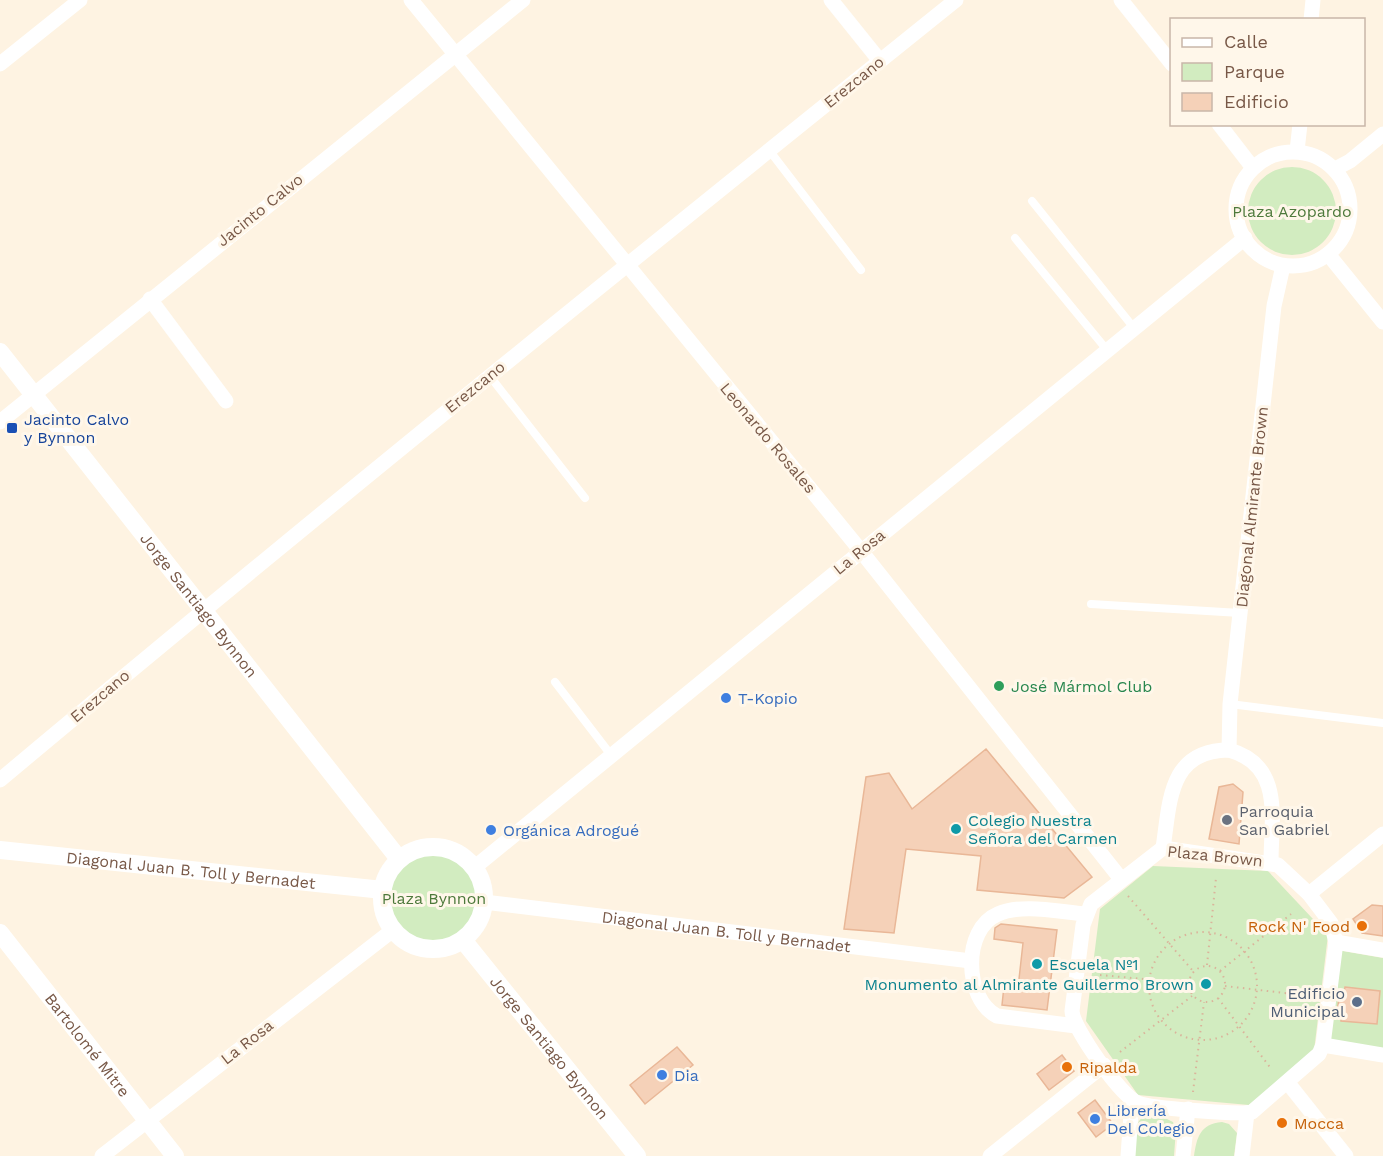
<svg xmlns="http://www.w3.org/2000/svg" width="1383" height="1156" viewBox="0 0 1383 1156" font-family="'Work Sans',sans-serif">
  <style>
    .green { fill: #d2ecc0 }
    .building { fill: #f5d1b8; stroke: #e9b797; stroke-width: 1.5 }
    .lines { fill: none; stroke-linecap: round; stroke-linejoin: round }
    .path { stroke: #dab49b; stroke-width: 2; stroke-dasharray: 1.5 4.5; stroke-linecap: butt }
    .service { stroke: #fff; stroke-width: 8 }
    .minor { stroke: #fff; stroke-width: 15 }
    .tertiary { stroke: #fff; stroke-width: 18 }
    .transit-dot { fill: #1a4fb4; stroke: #fff7ea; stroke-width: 2 }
    .leisure-dot { fill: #2e9e5b; stroke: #fff7ea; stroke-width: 2 }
    .shop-dot { fill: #3f7fe0; stroke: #fff7ea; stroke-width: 2 }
    .worship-dot { fill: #6b7280; stroke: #fff7ea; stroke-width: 2 }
    .culture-dot { fill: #0f9aa8; stroke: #fff7ea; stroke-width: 2 }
    .food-dot { fill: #e8710a; stroke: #fff7ea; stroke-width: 2 }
    .service-dot { fill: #5c6f8a; stroke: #fff7ea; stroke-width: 2 }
    .labels { text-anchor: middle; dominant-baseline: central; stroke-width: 6; stroke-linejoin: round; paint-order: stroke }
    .street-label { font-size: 16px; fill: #785847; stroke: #fff7ea }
    .park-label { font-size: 16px; fill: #4d793b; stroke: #fff7ea }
    .transit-label { font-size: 16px; fill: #164399; stroke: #fff7ea; text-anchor: start }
    .leisure-label { font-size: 16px; fill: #27864d; stroke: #fff7ea; text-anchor: start }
    .shop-label { font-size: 16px; fill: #366cbe; stroke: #fff7ea; text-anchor: start }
    .worship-label { font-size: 16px; fill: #5b616d; stroke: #fff7ea; text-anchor: start }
    .culture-label { font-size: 16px; fill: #0d838f; stroke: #fff7ea; text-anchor: start }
    .food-label { font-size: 16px; fill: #c56008; stroke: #fff7ea; text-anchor: start }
    .service-label { font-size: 16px; fill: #4e5e75; stroke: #fff7ea; text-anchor: end }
  </style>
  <rect width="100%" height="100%" fill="#fef3e2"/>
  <path class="green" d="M1248 211a44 44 0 1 1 88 0a44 44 0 1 1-88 0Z
    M389 897a45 45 0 1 1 90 0a45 45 0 1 1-90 0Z
    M 1153,866 L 1268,871 L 1328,935 L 1314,1051 L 1249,1105 L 1138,1095 L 1086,1021 L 1100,909 Z
    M 1337,950 L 1383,958 L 1383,1048 L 1326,1040 Z
    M 1153,1112 L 1173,1122 L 1176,1129 L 1174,1156 L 1133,1156 C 1135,1137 1131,1118 1153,1112 Z
    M 1222,1122 L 1229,1124 L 1237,1133 L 1234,1156 L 1194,1156 C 1197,1137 1200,1124 1222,1122 Z"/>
  <path class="building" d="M 986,749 L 1092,877 L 1064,898 L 977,890 L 981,856 L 906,849 L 894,933 L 844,929 L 866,777 L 889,773 L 912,809 Z
    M 1233,784 L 1243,792 L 1239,844 L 1209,839 L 1219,787 Z
    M 1372,905 L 1383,906 L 1383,936 L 1362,933 L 1353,919 Z
    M 1001,924 L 1057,930 L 1047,1010 L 1002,1005 L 1004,986 L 1018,988 L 1023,943 L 994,939 L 995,928 Z
    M 1345,987 L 1380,991 L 1377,1024 L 1341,1021 L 1341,1012 L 1337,1012 L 1340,992 L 1344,992 Z
    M 677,1047 L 693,1065 L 645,1104 L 630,1085 Z
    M 1062,1055 L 1074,1071 L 1049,1090 L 1037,1074 Z
    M 1095,1100 L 1113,1124 L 1096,1137 L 1078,1113 Z"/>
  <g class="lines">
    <path class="path" d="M 1128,896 L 1193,971
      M1149 986a54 54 0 1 1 108 0a54 54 0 1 1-108 0Z
      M 1207,965 L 1216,878
      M1189 984a18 18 0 1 1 36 0a18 18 0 1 1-36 0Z
      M 1220,971 L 1291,914
      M 1100,975 L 1187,983
      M 1225,986 L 1310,996
      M 1218,998 L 1272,1070
      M 1120,1052 L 1192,996
      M 1193,1092 L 1204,1002"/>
    <path class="service" d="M 769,150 L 861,270
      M 1032,201 L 1134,328
      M 1015,238 L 1107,350
      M 489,375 L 585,498
      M 1091,604 L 1240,613
      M 555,682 L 611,755
      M 1230,704 L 1383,723"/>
    <g class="minor">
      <path d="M 411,0 L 861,551 L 1121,879"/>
      <path d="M 831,0 L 880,61"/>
      <path d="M 1121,0 L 1172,64"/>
      <path d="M 1311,20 L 1313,0"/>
      <path d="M 0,64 L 80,0"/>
      <path d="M 1219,124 L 1253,168"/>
      <path d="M 1297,151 L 1300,124"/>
      <circle cx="1293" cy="209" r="57"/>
      <path d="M 1335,169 L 1350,161 L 1383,134"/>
      <path d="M 1328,254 L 1383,322"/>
      <path d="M 150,299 L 226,401"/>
      <path d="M 0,422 L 523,0"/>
      <path d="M 1229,750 L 1230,704 L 1274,306 L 1283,266"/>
      <path d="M 0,780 C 315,516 635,258 956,0"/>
      <path d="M 1163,848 L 1278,865 L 1309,894 L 1331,923 L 1336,942 L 1323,1045 L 1319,1054 L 1252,1112 C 1240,1115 1149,1108 1138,1103 C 1121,1096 1073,1029 1072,1011 L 1083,925 L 1091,904 Z"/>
      <path d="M 1163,848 C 1170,803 1168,750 1229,750 C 1284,765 1271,819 1271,862"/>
      <path d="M 475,867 L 1245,238"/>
      <path d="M 1309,894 L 1383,834"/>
      <path id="s1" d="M 484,902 L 971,961"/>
      <path d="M 1336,942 L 1383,950"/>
      <path d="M 1076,1026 L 997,1016 C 964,999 962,929 998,914 C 1023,903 1059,912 1086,914"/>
      <path d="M 1323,1045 L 1383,1055"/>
      <path d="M 1288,1083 L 1346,1156"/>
      <path d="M 102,1156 L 393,930"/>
      <path d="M 990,1156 L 1104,1065"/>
      <path d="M 1128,1156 L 1132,1100"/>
      <path d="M 1183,1156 L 1188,1109"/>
      <path d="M 1242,1156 L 1247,1113"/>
    </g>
    <g class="tertiary">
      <path id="s2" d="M 0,352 L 399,859"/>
      <circle cx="433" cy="898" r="51"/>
      <path id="s3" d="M 0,850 L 383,890"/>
      <path id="s4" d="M 0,933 L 175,1156"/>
      <path id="s5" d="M 463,940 L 637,1156"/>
    </g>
  </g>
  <rect class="transit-dot" x="6" y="422" width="12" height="12" rx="3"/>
  <circle class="leisure-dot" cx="999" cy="686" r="6"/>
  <g class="shop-dot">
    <circle cx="726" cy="698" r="6"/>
    <circle cx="491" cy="830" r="6"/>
    <circle cx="662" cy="1075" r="6"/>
    <circle cx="1095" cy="1119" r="6"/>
  </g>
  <circle class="worship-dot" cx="1227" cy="820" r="6"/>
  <g class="culture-dot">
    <circle cx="956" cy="829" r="6"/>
    <circle cx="1037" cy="964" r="6"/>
    <circle cx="1206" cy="984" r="6"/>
  </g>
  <g class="food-dot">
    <circle cx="1362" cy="926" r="6"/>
    <circle cx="1067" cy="1067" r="6"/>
    <circle cx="1282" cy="1123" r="6"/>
  </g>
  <circle class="service-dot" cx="1357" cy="1002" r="6"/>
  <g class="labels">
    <g class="street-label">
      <text transform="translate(854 82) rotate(-39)">Erezcano</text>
      <text transform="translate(260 210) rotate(-39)">Jacinto Calvo</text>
      <text transform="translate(475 387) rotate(-39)">Erezcano</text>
      <text transform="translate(768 438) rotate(50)">Leonardo Rosales</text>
      <text transform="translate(1252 507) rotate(-84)">Diagonal Almirante Brown</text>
      <text transform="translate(859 552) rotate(-39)">La Rosa</text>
      <text stroke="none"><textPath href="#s2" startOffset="322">Jorge Santiago Bynnon</textPath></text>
      <text transform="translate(100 696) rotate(-40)">Erezcano</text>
      <text transform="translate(1215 856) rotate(6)">Plaza Brown</text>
      <text stroke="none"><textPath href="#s3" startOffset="192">Diagonal Juan B. Toll y Bernadet</textPath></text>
      <text stroke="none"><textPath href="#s1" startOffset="244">Diagonal Juan B. Toll y Bernadet</textPath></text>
      <text transform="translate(247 1042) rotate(-38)">La Rosa</text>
      <text stroke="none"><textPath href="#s4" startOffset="142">Bartolomé Mitre</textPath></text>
      <text stroke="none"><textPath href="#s5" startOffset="138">Jorge Santiago Bynnon</textPath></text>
    </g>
    <g class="park-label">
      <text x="1292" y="211">Plaza Azopardo</text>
      <text x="434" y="898">Plaza Bynnon</text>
    </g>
    <g class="transit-label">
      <text x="24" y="419">Jacinto Calvo<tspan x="24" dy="18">y Bynnon</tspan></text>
    </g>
    <g class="leisure-label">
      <text x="1011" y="686">José Mármol Club</text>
    </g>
    <g class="shop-label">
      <text x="738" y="698">T-Kopio</text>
      <text x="503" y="830">Orgánica Adrogué</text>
      <text x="674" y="1075">Dia</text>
      <text x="1107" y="1110">Librería<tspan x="1107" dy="18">Del Colegio</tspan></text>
    </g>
    <g class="worship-label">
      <text x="1239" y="811">Parroquia<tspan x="1239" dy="18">San Gabriel</tspan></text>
    </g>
    <g class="culture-label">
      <text x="968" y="820">Colegio Nuestra<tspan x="968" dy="18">Señora del Carmen</tspan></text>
      <text x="1049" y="964">Escuela Nº1</text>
      <text x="1194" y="984" text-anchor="end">Monumento al Almirante Guillermo Brown</text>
    </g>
    <g class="food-label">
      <text x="1350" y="926" text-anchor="end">Rock N' Food</text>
      <text x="1079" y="1067">Ripalda</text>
      <text x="1294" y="1123">Mocca</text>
    </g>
    <g class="service-label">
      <text x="1345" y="993">Edificio<tspan x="1345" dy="18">Municipal</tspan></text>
    </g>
  </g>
  <rect x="1170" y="18" width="195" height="108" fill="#fff7ea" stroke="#c9b7a9" stroke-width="1.5"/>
  <rect x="1182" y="38" width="30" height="9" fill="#ffffff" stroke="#c9b7a9" stroke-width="1.5"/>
  <text x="1224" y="48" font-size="18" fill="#785847">Calle</text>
  <rect x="1182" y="63" width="30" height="18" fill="#d2ecc0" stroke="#c9b7a9" stroke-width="1.5"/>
  <text x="1224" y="78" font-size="18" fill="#785847">Parque</text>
  <rect x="1182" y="93" width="30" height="18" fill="#f5d1b8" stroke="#c9b7a9" stroke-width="1.5"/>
  <text x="1224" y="108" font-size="18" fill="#785847">Edificio</text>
</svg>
